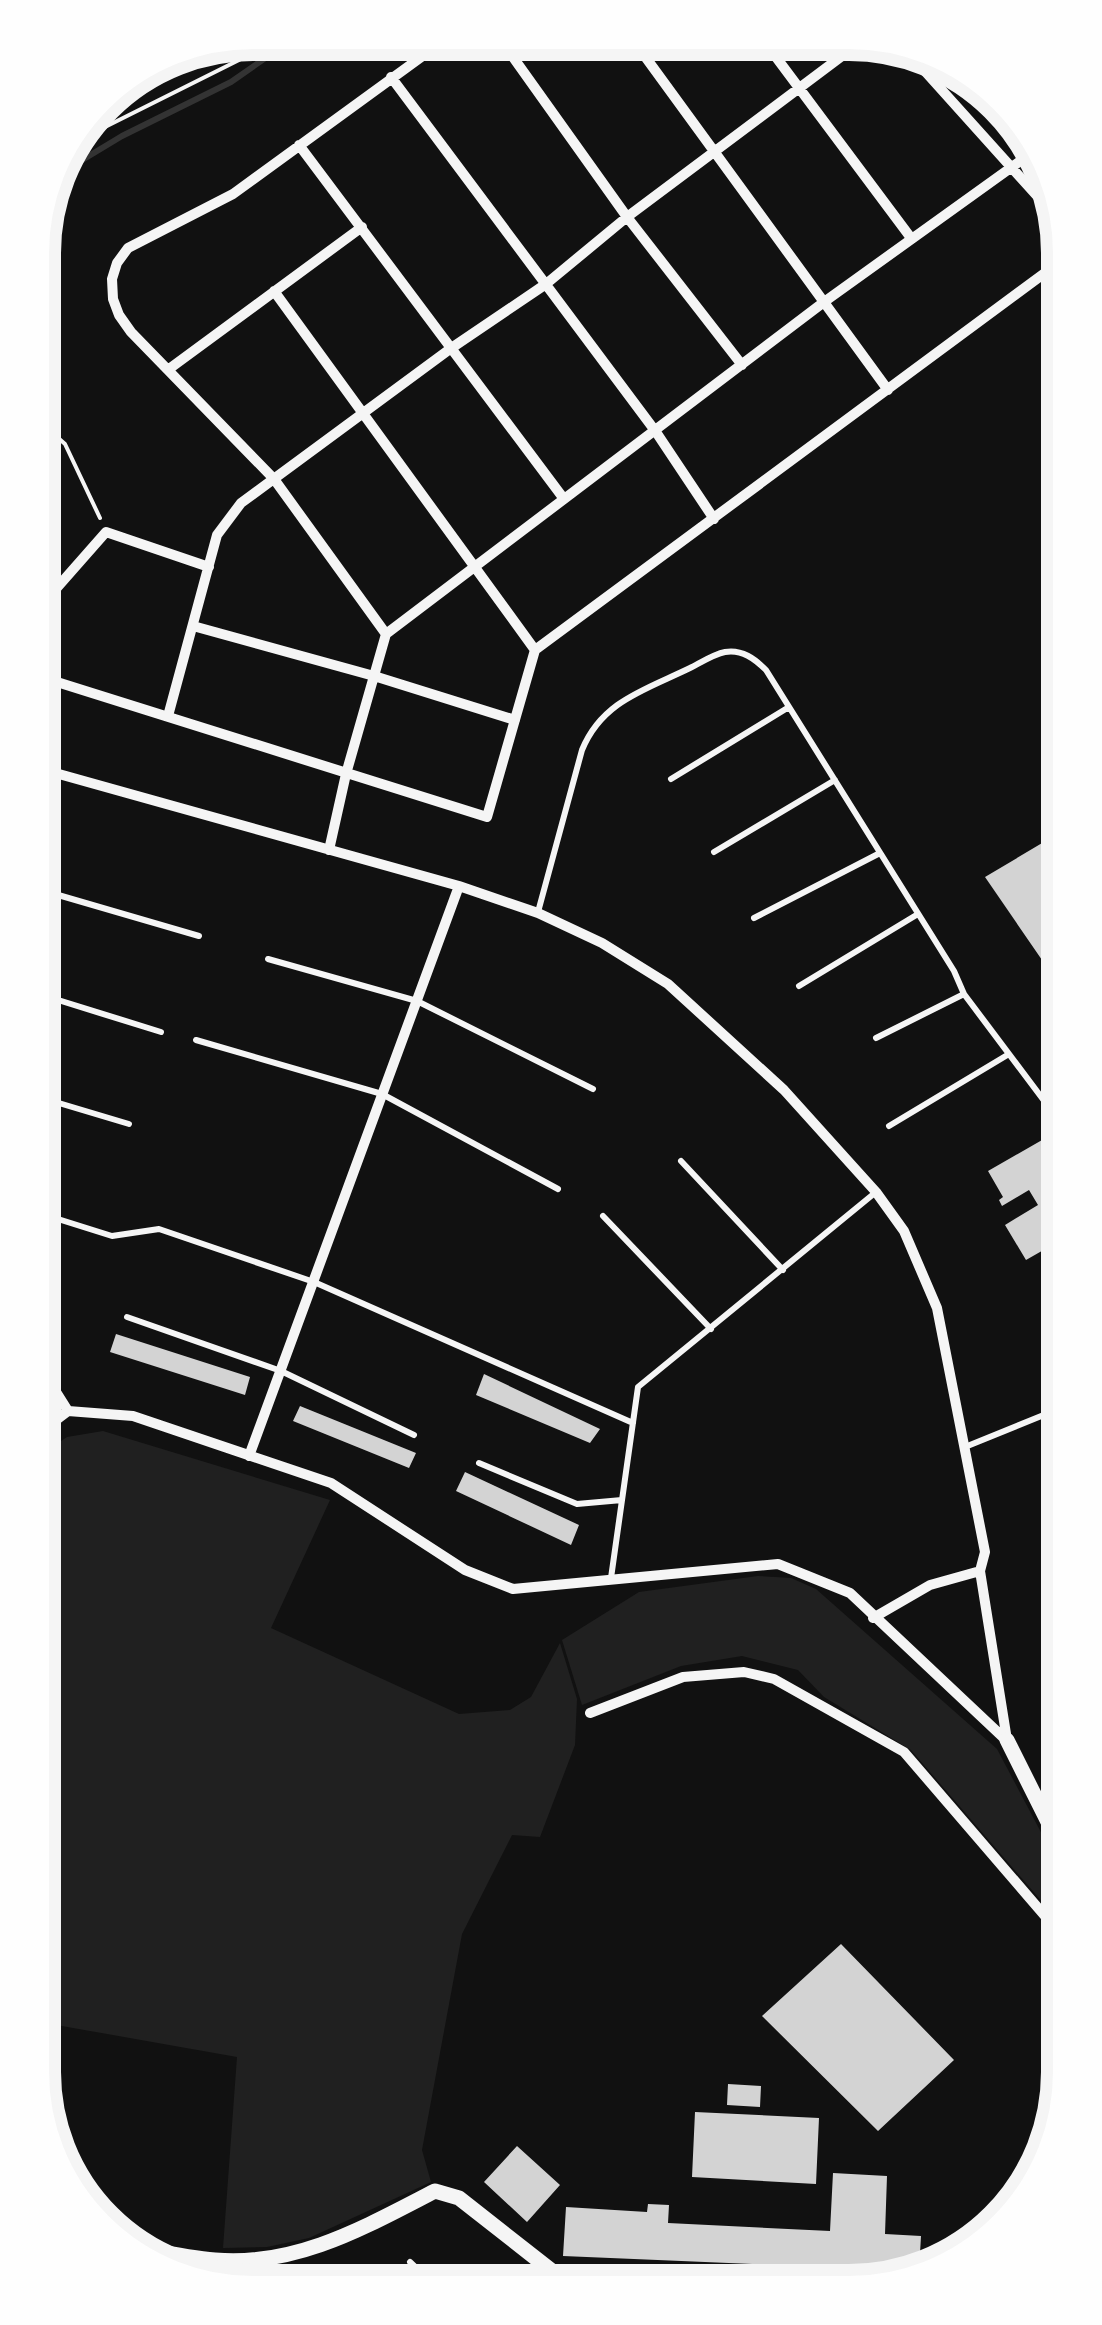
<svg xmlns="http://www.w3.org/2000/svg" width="1102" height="2325" viewBox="0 0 1102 2325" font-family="'Playfair Display',serif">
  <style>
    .green { fill: #202020 }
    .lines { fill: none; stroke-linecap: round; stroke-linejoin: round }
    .stream { stroke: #333; stroke-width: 6 }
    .building { fill: #d3d3d3 }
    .path { stroke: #f5f5f5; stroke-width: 4 }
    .service { stroke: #f5f5f5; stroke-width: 6 }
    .minor { stroke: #f5f5f5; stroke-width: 10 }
    .tertiary { stroke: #f5f5f5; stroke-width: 15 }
    .rim { fill: none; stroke: #f5f5f5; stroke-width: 12 }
  </style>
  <rect width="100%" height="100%" fill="#111"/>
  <path class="green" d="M 103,1431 L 330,1500 L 271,1628 L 459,1714 L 510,1710 L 531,1697 L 560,1643 L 577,1699 L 575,1745 L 540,1837 L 512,1835 L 462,1934 L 422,2150 L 431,2182 L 309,2238 L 267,2247 L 223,2248 L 237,2057 L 45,2023 L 43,1453 L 67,1437 Z
    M 758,1576 L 791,1578 L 816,1589 L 997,1749 L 1063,1874 L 1063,1926 L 911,1750 L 824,1697 L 798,1670 L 742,1656 L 681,1666 L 582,1705 L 562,1640 L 639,1592 Z"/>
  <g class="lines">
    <path class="stream" d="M 54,177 L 122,136 L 231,82 L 294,38"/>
  </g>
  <path class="building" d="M 1059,833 L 1060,971 L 1053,976 L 985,877 Z
    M 1056,1132 L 1060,1140 L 1061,1240 L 1026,1260 L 1005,1225 L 1038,1205 L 1029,1190 L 1002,1206 L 999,1200 L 1003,1197 L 988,1171 Z
    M 116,1334 L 250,1377 L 245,1395 L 110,1352 Z
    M 484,1374 L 600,1429 L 590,1443 L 476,1395 Z
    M 300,1406 L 416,1453 L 409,1468 L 293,1421 Z
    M 465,1472 L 579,1525 L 571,1545 L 456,1491 Z
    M 841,1944 L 954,2060 L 878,2131 L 762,2016 Z
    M 728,2084 L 761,2086 L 760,2107 L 727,2105 Z
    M 695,2112 L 819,2118 L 816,2184 L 692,2177 Z
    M 517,2146 L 560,2185 L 527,2222 L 484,2182 Z
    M 833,2173 L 887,2176 L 885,2234 L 921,2236 L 919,2271 L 563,2256 L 566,2207 L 647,2212 L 648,2204 L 669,2205 L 668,2223 L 830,2231 Z"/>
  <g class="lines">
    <path class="path" d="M 71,144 L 239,60 L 262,38
      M 40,422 L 65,444 L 100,518
      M 285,2270 L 287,2283"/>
    <path class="service" d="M 671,779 L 789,707
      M 714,852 L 835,780
      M 41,890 L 199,936
      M 538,912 L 582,750 C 602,701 645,690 690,668 C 700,663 714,654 725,652 C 742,649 755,659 766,670 L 954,971 L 964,994 L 1060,1122
      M 754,918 L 880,853
      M 268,959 L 417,1001 L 593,1089
      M 799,986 L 918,914
      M 42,995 L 161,1032
      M 876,1038 L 964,994
      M 196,1040 L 382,1094 L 558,1189
      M 42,1098 L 129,1124
      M 889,1126 L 1009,1054
      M 681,1161 L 783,1270
      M 42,1214 L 112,1236 L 159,1229 L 314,1282 L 633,1423
      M 603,1216 L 711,1329
      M 127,1317 L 281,1371 L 414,1435
      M 965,1447 L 1061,1408
      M 479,1463 L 577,1504 L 622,1500
      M 611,1578 L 638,1387 L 876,1192
      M 1056,1652 L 1062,1651
      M 410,2262 L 431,2282"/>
    <path class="minor" d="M 500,39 L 627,217 L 742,365
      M 633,40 L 888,390
      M 764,41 L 911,238
      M 904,48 L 1057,218
      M 391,77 L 656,432 L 714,519
      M 299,145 L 564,499
      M 274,291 L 535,650
      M 169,369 L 362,227
      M 40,607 L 106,532 L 209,567
      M 193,626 L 374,676 L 515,720
      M 386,634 L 274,479 L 131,332 L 119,315 L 113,299 L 112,279 L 117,263 L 128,248 L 233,194 L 446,39
      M 41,677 L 487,817 L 535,650 L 1057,264
      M 168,716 L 217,535 L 241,503 L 450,349 L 546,284 L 627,217 L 862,41
      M 41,769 L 459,886 L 538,913 L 602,943 L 668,984 L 784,1090 L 876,1192 L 904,1231 L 937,1308 L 985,1552 L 980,1571 L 1007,1740
      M 41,793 L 50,772
      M 329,850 L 346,774 L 386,634 L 824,302 L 1030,154
      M 43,1377 L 51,1384 L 68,1411
      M 43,1430 L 68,1411 L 133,1416 L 331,1483 L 465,1570 L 513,1589 L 778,1564 L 850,1593 L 1006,1740
      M 249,1456 L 459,886
      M 873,1618 L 930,1585 L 980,1571
      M 590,1713 L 683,1677 L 744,1672 L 774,1679 L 904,1752 L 1051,1923 L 1063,1942"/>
    <path class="tertiary" d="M 1007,1740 L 1063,1852
      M 138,2247 C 163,2252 189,2258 215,2260 C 296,2267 365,2227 435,2191 L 459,2198 L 566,2282"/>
  </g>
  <path d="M0 0H1102V2325H0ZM253 55H849A198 198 0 0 1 1047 253V2072A198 198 0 0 1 849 2270H253A198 198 0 0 1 55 2072V253A198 198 0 0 1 253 55Z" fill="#fefefe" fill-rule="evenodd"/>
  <path class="rim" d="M253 55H849A198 198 0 0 1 1047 253V2072A198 198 0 0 1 849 2270H253A198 198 0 0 1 55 2072V253A198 198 0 0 1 253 55Z"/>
</svg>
